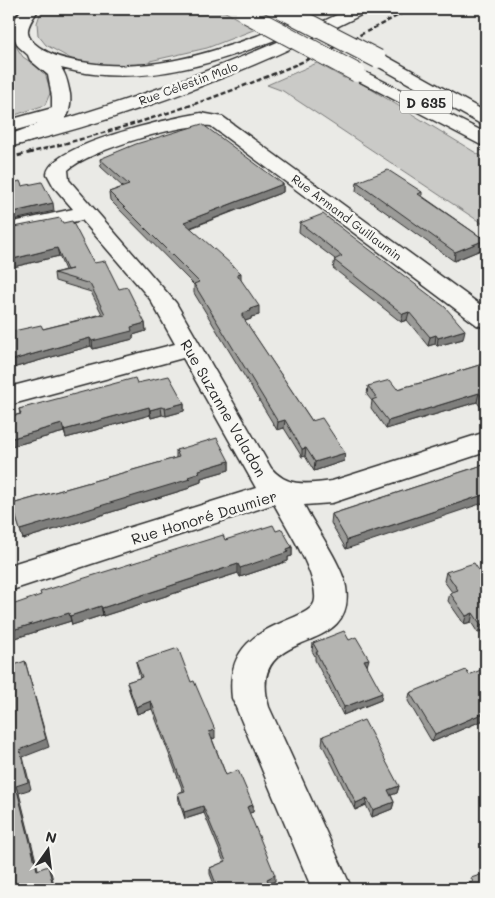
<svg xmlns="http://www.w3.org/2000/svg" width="495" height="898" viewBox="0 0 495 898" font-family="Mali,sans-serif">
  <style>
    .green { fill: #cacac7; stroke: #7a7a79 }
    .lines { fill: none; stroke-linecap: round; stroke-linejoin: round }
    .minor-casing { stroke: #2b2b2b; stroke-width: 3 }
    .tertiary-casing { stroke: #2b2b2b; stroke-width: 3 }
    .secondary-casing { stroke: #2b2b2b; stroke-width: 3 }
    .trunk-casing { stroke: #2b2b2b; stroke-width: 3 }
    .minor { fill: #f6f6f2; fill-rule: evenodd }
    .tertiary { fill: #f6f6f2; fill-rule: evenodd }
    .secondary { fill: #f6f6f2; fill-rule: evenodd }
    .trunk { fill: #f6f6f2; fill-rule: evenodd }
    .rail-far1 { stroke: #2b2b2b; stroke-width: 2.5; stroke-dasharray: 5 2.5; stroke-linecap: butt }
    .rail { stroke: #2b2b2b; stroke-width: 3; stroke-dasharray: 6 3; stroke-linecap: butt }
    .trunk-bridge-casing { stroke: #2b2b2b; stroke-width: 20; stroke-linecap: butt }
    .trunk-bridge { stroke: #f6f6f2; stroke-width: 18 }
    .wall { fill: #9b9b98; stroke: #2b2b2b }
    .shaded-wall { fill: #7e7e7c; stroke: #2b2b2b }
    .building { fill: #b4b4b1; stroke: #2b2b2b }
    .labels { text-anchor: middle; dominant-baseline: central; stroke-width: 5; stroke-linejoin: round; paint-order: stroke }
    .far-street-label { font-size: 12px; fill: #2b2b2b; stroke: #f6f6f2 }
    .shield { fill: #f6f6f2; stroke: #686867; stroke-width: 1 }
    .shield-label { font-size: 14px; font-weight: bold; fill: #2b2b2b }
    .street-label { font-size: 15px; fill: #2b2b2b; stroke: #f6f6f2 }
  </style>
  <rect width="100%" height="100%" fill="#eaeae6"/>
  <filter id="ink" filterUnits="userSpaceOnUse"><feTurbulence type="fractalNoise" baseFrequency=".02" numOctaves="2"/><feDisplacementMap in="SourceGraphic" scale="10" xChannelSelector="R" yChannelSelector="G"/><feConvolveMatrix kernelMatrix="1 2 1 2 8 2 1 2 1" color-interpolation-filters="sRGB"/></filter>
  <g filter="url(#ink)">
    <path class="green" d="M 46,9 L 220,9 L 256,29 L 207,48 L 150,61 L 150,64 L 115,66 L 75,61 L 46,45 L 38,35 L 37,23 L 40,14 Z
      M 9,36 L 23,57 L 44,71 L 51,91 L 45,105 L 9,117 Z
      M 317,63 L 344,78 L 351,77 L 486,159 L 486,226 L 283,91 L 267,85 Z"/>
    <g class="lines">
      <g class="minor-casing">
        <path id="minor" d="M 201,113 L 223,117 L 486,309 L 486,328 L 477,325 L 211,126 C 183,122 87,151 68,170 L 69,180 L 176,303 L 271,468 C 288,488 307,484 332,481 L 486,432 L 486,452 L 332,503 L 304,505 C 315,527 342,564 346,587 C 357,661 245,622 269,707 L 352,889 L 312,889 L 232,698 C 222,617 314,626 315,599 C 317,573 287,528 274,504 L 9,591 L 9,565 L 256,488 L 183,358 L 9,405 L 9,387 L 175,344 L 150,299 L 82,220 L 9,235 L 9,223 L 73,209 L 54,187 L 47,174 C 50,144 173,118 201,113 Z"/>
      </g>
      <g class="tertiary-casing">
        <path id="tertiary" d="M 60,106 L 67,108 L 69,112 L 67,116 L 9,132 L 9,120 Z"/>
      </g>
      <g class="secondary-casing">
        <path id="secondary" d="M 349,9 L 369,9 L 367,12 C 256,68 140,114 20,144 L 13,142 L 10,138 L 13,134 C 129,102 241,62 349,9 Z"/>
      </g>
      <g class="trunk-casing">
        <path id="trunk" d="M 22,9 L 39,9 C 29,24 20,34 39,47 C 52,56 67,60 82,62 C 142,73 200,57 257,36 C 270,31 297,16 311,20 L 313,23 L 311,26 C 229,58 150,91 61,68 C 67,76 68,85 70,94 C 74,129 41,139 13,146 L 9,145 L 9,135 L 41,123 L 49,116 L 52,108 L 52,97 L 48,75 L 30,60 L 28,55 L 18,46 L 12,33 L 14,20 Z
          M 378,54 L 384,55 L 486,112 L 486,125 L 479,123 L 372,63 L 369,59 L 372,55 Z
          M 357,68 L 486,133 L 486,146 L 479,144 L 351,77 L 348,73 L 351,69 Z"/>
      </g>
      <use href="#minor" class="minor"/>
      <use href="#tertiary" class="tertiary"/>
      <use href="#secondary" class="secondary"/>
      <use href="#trunk" class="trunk"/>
      <path class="rail-far1" d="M 28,153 C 164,119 287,76 410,9"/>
      <path class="rail" d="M 9,158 L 33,152"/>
      <g class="trunk-bridge-casing">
        <path id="trunk-bridge" d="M 281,9 L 378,59
          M 245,13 L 357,73"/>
      </g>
      <use href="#trunk-bridge" class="trunk-bridge"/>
    </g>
    <path class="wall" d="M 100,159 L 283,184 L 283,192 L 191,228 L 241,280 L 259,315 L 251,317 L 251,319 L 245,321 L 312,421 L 345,453 L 344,461 L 314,471 L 305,456 L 302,457 L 284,428 L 277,430 L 194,293 L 194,285 L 110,200 L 109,192 L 123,187 L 101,167 Z
      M 357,182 L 422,192 L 422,196 L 485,240 L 483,249 L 454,261 L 356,191 Z
      M 63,223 L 94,263 L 119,289 L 145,323 L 146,331 L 133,335 L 133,339 L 93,349 L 91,346 L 9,369 L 9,332 L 43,329 L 102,314 L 91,292 L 55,281 L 54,273 L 65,270 L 59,256 L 9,268 L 9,228 Z
      M 300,223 L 463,339 L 437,346 L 435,344 L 428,346 L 407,320 L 401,322 L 333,268 L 335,259 L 299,232 Z
      M 486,363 L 486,414 L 477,402 L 386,429 L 371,408 L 372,401 L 367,395 L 368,386 L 397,389 L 424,382 Z
      M 137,383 L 184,403 L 184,411 L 166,416 L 162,415 L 151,418 L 150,415 L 66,438 L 64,432 L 9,447 L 9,417 L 20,414 L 19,409 Z
      M 176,450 L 229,461 L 229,470 L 201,478 L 201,482 L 190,486 L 190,488 L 23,539 L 12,504 L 176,458 Z
      M 486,464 L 346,549 L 331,523 L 332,514 Z
      M 276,531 L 292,547 L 292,556 L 288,557 L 288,561 L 240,577 L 238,573 L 103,616 L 103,615 L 72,625 L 71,621 L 9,640 L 225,540 Z
      M 446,572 L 486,630 L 478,633 L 471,622 L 464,624 L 448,601 L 450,593 L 452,592 L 444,581 Z
      M 349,640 L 367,666 L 381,700 L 343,715 L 315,660 L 315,656 L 312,651 L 313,643 Z
      M 136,662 L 191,682 L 215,738 L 212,739 L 226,775 L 253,805 L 253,812 L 249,813 L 275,881 L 269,884 L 271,889 L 216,889 L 210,874 L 210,868 L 224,862 L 204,813 L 185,819 L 179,801 L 178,793 L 183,791 L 152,709 L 137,714 L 129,690 L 127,682 L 140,678 Z
      M 486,673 L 486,719 L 432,742 L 408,701 L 410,693 L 469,675 Z
      M 323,736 L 399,786 L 397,793 L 391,795 L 394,802 L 392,809 L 372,817 L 366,805 L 355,810 L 322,744 Z"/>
    <path class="shaded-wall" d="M 283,184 L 283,192 L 184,230 L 184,222 Z
      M 53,203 L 54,211 L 9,221 L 9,213 Z
      M 485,240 L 483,249 L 454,261 L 455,252 Z
      M 57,248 L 59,256 L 9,268 L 9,260 Z
      M 241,273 L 241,281 L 237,274 Z
      M 259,306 L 259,315 L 251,317 L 251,319 L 242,322 L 242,313 L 250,309 Z
      M 409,312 L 407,320 L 401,322 L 403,314 Z
      M 145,323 L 146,331 L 133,335 L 133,339 L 93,349 L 92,341 L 131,327 Z
      M 465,330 L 463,339 L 437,346 L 438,338 Z
      M 436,335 L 435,344 L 428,346 L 430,337 Z
      M 90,338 L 91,346 L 9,369 L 9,361 Z
      M 479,393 L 477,402 L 386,429 L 388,421 Z
      M 184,403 L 184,411 L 166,416 L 165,408 Z
      M 149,407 L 150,415 L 66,438 L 64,430 Z
      M 161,407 L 162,415 L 151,418 L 150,410 Z
      M 285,420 L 284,428 L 277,430 L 278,422 Z
      M 62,424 L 64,432 L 9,447 L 9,439 Z
      M 306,448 L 305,456 L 302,457 L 302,449 Z
      M 345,453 L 344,461 L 314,471 L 315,462 Z
      M 229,461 L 229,470 L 201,478 L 201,482 L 190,486 L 190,488 L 23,539 L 20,530 L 188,477 L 199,470 Z
      M 486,494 L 486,502 L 346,549 L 347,540 Z
      M 292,547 L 292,556 L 288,557 L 288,561 L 240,577 L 240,568 Z
      M 238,564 L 238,573 L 103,616 L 102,608 Z
      M 101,606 L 103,615 L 72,625 L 70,616 Z
      M 69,613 L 71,621 L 9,640 L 9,631 Z
      M 473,613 L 471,622 L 464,624 L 466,616 Z
      M 486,623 L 486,630 L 478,633 L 481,625 Z
      M 369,659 L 367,666 L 364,660 Z
      M 25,661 L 49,747 L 23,757 L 31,789 L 19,793 L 40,877 L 37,870 L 16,786 L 20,750 Z
      M 382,693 L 381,700 L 343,715 L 344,707 Z
      M 151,701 L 152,709 L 137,714 L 136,707 Z
      M 486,712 L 486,719 L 432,742 L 435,734 Z
      M 215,730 L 215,738 L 210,740 L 209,732 Z
      M 399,786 L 397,793 L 386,797 L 388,790 Z
      M 367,798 L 366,805 L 355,810 L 356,803 Z
      M 394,802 L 392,809 L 372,817 L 373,810 Z
      M 253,805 L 253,812 L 247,814 L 247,807 Z
      M 203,806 L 204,813 L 185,819 L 184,812 Z
      M 48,866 L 51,872 L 55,889 L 54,889 Z
      M 275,875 L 275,881 L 267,885 L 267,879 Z"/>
    <path class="building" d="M 202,124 L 283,184 L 184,222 L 241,273 L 237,274 L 259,306 L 250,309 L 251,311 L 242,313 L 242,316 L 312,421 L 322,418 L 345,453 L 315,462 L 306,448 L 302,449 L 285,420 L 278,422 L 194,284 L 199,282 L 109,192 L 129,185 L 100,159 L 136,144 Z
      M 388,170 L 422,192 L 418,194 L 485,240 L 455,252 L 357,182 Z
      M 20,181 L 22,186 L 42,182 L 53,203 L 9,213 L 9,184 Z
      M 323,214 L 445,307 L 465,330 L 438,338 L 436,335 L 430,337 L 409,312 L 403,314 L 334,260 L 342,256 L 300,223 Z
      M 60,218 L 63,223 L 72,221 L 94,263 L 105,261 L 119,289 L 127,287 L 145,323 L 131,327 L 132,331 L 92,341 L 90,338 L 9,361 L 9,332 L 41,325 L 43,329 L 105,314 L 90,284 L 54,273 L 72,269 L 67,270 L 57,248 L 9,260 L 9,228 Z
      M 486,363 L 486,403 L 479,393 L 388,421 L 372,400 L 377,398 L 368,386 L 390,380 L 397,389 L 424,382 Z
      M 169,376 L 184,403 L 165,408 L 161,407 L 150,410 L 149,407 L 64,430 L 62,424 L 9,439 L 9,417 L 21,414 L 19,409 L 135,378 L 137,383 Z
      M 217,438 L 229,461 L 199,470 L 200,473 L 188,477 L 190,479 L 20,530 L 12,504 L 179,457 L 176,450 Z
      M 486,464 L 486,494 L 347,540 L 332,514 Z
      M 273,525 L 276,531 L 282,529 L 292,547 L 287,549 L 288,552 L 240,568 L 238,564 L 102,608 L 101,606 L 70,616 L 69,613 L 9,631 L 9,606 L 41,595 L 40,592 L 223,535 L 225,540 Z
      M 474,563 L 486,581 L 486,623 L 481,625 L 473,613 L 466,616 L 450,593 L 458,590 L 446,572 Z
      M 344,631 L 349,640 L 356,637 L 369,659 L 364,660 L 382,693 L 344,707 L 316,652 L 318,652 L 313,643 Z
      M 178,648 L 191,682 L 194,681 L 215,730 L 209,732 L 226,775 L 238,770 L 253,805 L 247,807 L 275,875 L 267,879 L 271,889 L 218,889 L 210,868 L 226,861 L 203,806 L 184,812 L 178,793 L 185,791 L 151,701 L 136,707 L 127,682 L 142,677 L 136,662 Z
      M 25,661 L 46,739 L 20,750 L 28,782 L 16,786 L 37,870 L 48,866 L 54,889 L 9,889 L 9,667 Z
      M 483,669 L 486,673 L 486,712 L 435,734 L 410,693 L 466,670 L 469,675 Z
      M 364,720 L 399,786 L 388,790 L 394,802 L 373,810 L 367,798 L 356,803 L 323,736 Z
      M 486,873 L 486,889 L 448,889 L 473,882 L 471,878 Z"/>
  </g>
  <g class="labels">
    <g class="far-street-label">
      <text transform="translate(188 83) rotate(-20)">Rue Célestin Malo</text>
      <text transform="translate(347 217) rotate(37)">Rue Armand Guillaumin</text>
    </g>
    <rect class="shield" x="400" y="90.5" width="52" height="23" rx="4"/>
    <g class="shield-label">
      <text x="426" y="102">D 635</text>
    </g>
    <g class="street-label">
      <text transform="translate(224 408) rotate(60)">Rue Suzanne Valadon</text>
      <text transform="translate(204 517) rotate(-17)">Rue Honoré Daumier</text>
    </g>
  </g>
  <rect width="495" height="898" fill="none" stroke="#f6f6f2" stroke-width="30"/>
  <rect x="15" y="15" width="465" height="868" fill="none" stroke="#2b2b2b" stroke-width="2" filter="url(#ink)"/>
  <g transform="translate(48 850) rotate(14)" stroke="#f6f6f2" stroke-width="4" paint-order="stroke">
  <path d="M0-4L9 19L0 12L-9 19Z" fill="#2b2b2b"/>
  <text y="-8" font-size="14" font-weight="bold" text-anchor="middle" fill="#2b2b2b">N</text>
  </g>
</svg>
